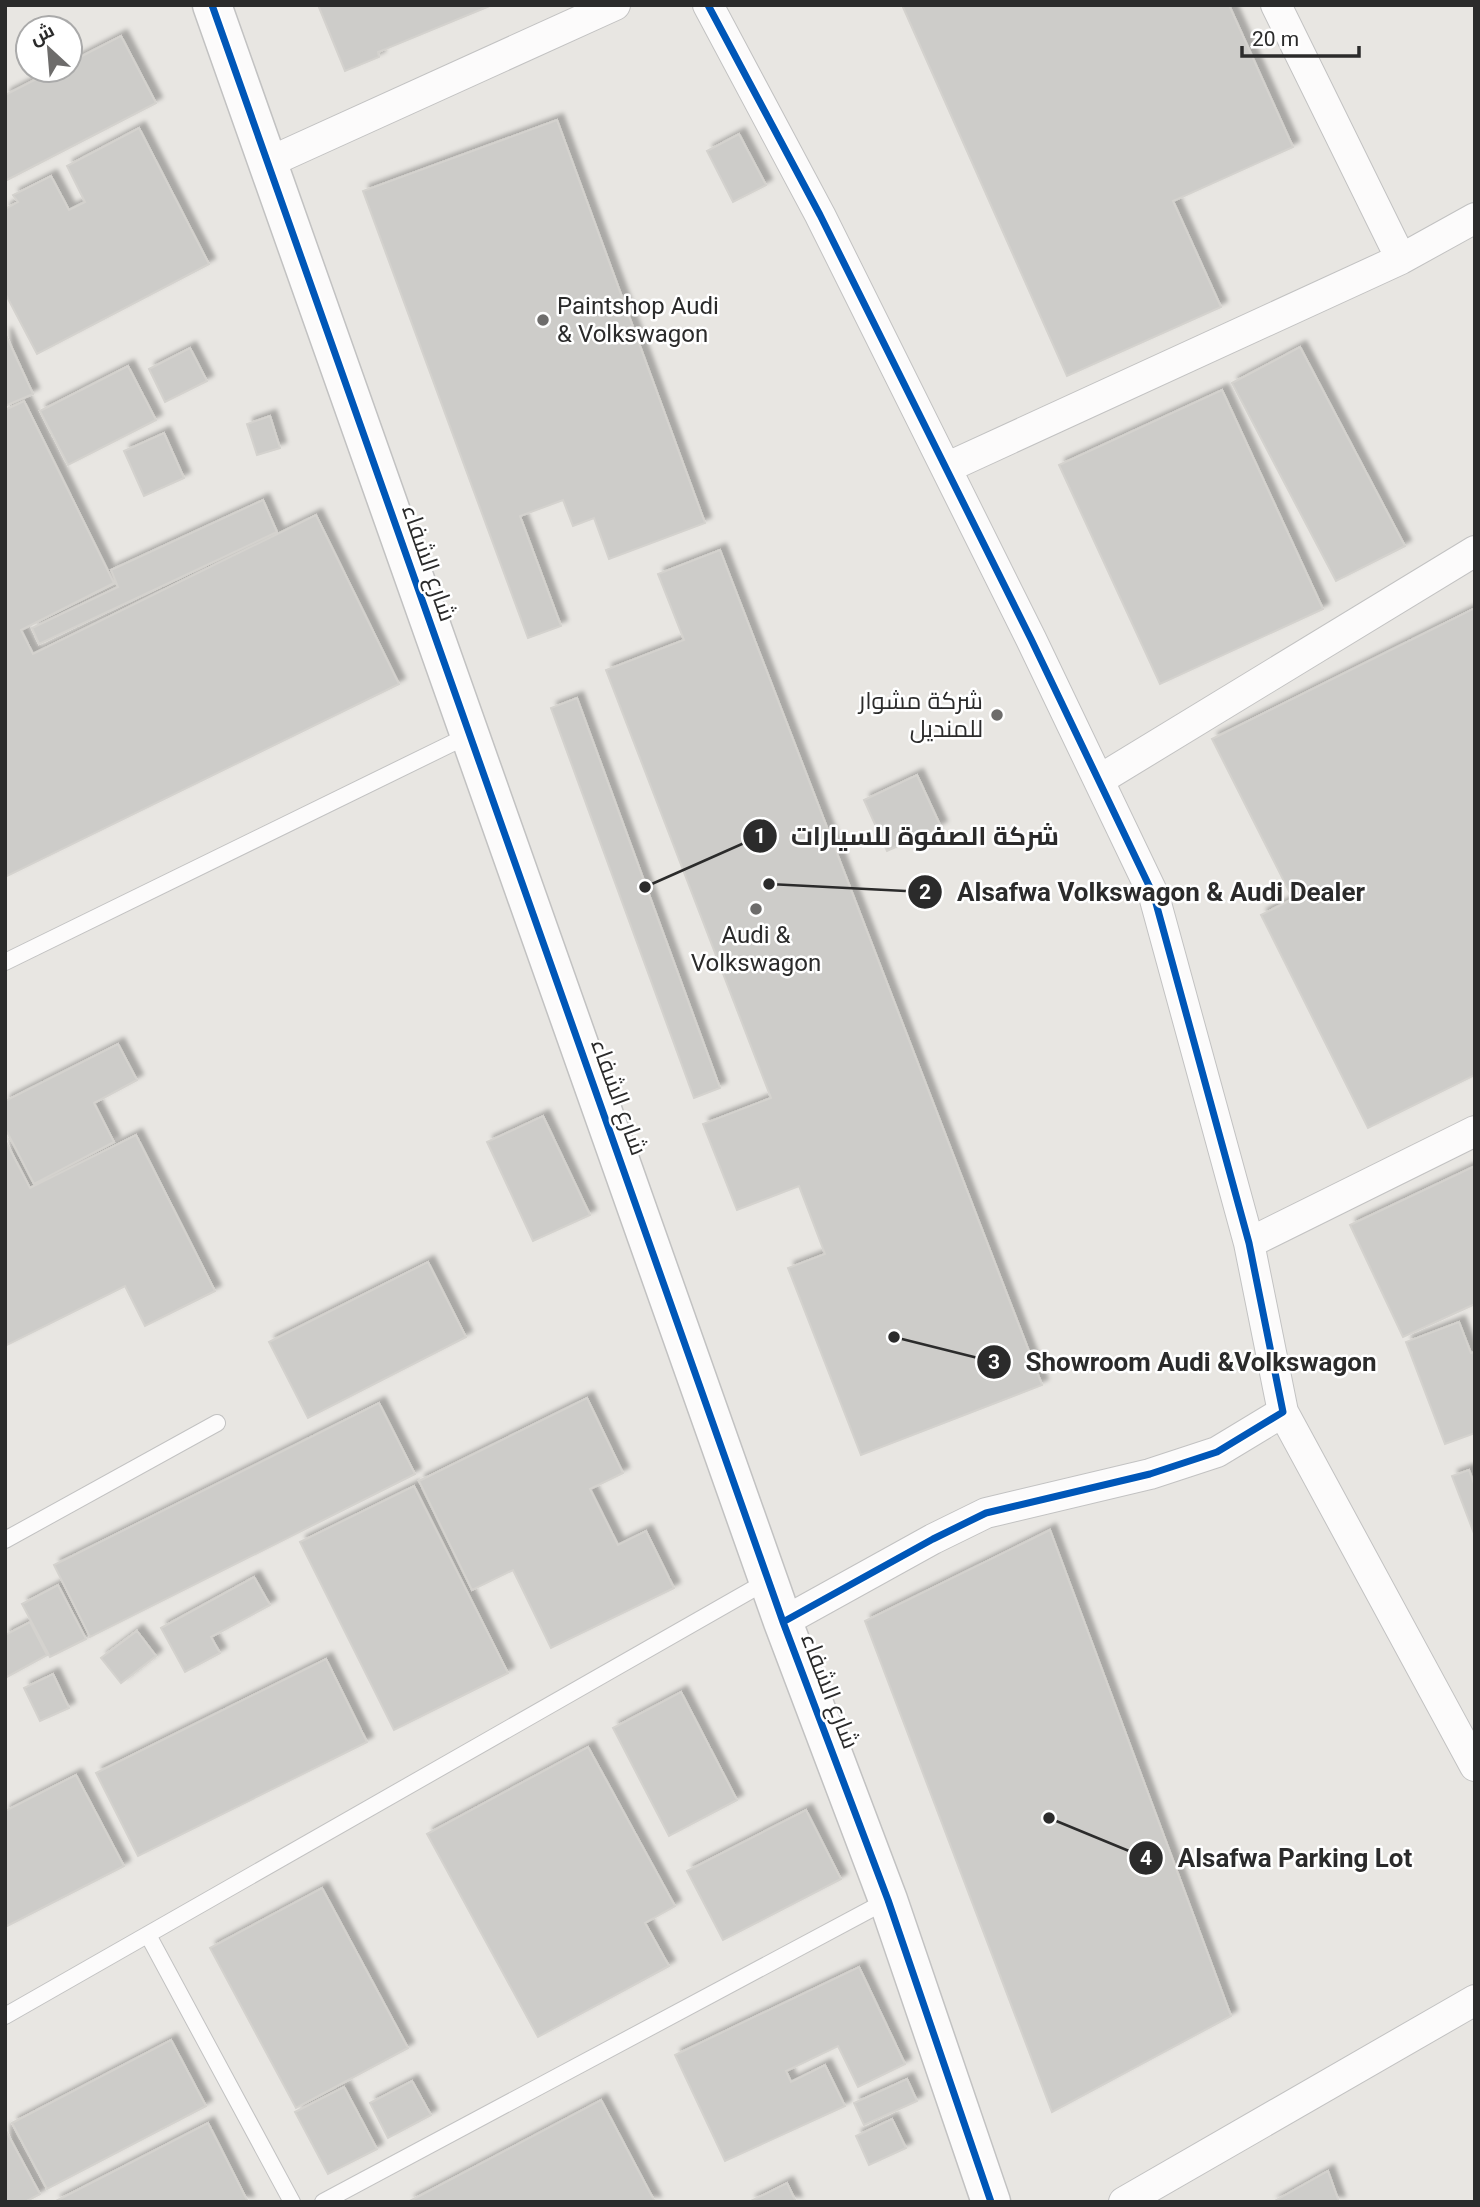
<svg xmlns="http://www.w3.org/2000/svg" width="1480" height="2207" viewBox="0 0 1480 2207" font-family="Roboto,Cairo,sans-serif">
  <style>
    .building { fill: #cdccc9; stroke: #d4d2ce; stroke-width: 2; filter: url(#shadow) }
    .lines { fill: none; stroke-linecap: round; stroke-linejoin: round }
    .lane-casing { stroke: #c2c2c2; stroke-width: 18 }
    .street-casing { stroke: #c2c2c2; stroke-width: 32 }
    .secondary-casing { stroke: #c2c2c2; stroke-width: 41 }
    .lane { stroke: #fcfbfb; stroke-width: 16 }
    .street { stroke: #fcfbfb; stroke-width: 30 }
    .secondary { stroke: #fcfbfb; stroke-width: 38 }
    .cycleway-casing { stroke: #fff; stroke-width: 11 }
    .cycleway { stroke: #0057b8; stroke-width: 7 }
    .poi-dot { fill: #6d6c6b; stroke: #fff; stroke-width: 2.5 }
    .labels { text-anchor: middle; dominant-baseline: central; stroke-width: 5; stroke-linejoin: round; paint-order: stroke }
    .poi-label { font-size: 24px; fill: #2b2b2b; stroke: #fff; text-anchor: start }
    .street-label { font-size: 24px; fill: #2b2b2b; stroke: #fff }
    .leader { fill: none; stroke: #2b2b2b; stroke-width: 2.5 }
    .callout-dot { fill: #2b2b2b; stroke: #fff; stroke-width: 2.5 }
    .mark-label { font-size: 21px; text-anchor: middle; font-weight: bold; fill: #fff }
    .callout-label { font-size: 26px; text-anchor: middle; font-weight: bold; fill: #2b2b2b; stroke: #fff; stroke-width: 5; stroke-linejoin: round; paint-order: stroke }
  </style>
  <defs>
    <filter id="shadow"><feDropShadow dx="6" dy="-6" stdDeviation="2" flood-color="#0004"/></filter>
  </defs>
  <rect width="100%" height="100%" fill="#e8e6e2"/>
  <path class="building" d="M 318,5 L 492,5 L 378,52 L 379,57 L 345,71 Z
    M 902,5 L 1229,5 L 1293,147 L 1173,201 L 1221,307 L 1067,376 Z
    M 121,36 L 156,103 L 5,181 L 5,95 L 54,70 L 70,70 L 70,62 Z
    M 557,120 L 705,523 L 609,559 L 594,518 L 573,526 L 563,500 L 520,516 L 561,626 L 528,638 L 363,191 Z
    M 139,128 L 209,264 L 37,354 L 5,293 L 5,209 L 18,202 L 13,195 L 51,176 L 69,210 L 85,202 L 67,166 Z
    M 739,134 L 766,185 L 733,202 L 707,151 Z
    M 5,333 L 33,394 L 5,406 Z
    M 1300,347 L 1405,546 L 1336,581 L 1232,383 Z
    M 190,348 L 207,381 L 165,402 L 149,369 Z
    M 128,366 L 156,420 L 68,465 L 40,411 Z
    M 1222,390 L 1323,609 L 1160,684 L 1059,465 Z
    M 24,401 L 114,583 L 21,630 L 33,654 L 316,515 L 399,684 L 5,877 L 5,410 Z
    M 270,416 L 280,448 L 257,455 L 247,424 Z
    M 164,433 L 184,478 L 144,496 L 124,451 Z
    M 263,500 L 277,532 L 39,644 L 32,628 L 118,587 L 111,570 Z
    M 720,550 L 1042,1385 L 861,1455 L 788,1268 L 825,1254 L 799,1186 L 737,1210 L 703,1124 L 771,1098 L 606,670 L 684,640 L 658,574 Z
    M 1475,608 L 1475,1075 L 1368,1128 L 1261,915 L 1293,899 L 1212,739 Z
    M 577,698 L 720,1088 L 694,1098 L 551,708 Z
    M 917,775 L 941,827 L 887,851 L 864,800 Z
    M 118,1044 L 137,1080 L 94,1103 L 114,1142 L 34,1184 L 5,1128 L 5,1101 Z
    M 543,1116 L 590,1215 L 533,1241 L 487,1142 Z
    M 136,1135 L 215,1291 L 145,1326 L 125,1286 L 5,1346 L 5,1140 L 30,1188 Z
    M 1475,1166 L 1475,1304 L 1403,1337 L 1350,1225 Z
    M 428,1262 L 466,1337 L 308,1418 L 269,1342 Z
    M 1459,1322 L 1471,1353 L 1475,1352 L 1475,1433 L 1445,1444 L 1406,1342 Z
    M 587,1398 L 623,1473 L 590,1489 L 618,1545 L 646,1531 L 674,1588 L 551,1648 L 513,1570 L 472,1590 L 419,1481 Z
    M 379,1403 L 415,1474 L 90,1637 L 54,1565 Z
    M 1469,1470 L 1475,1487 L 1475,1536 L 1452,1476 Z
    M 414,1486 L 508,1673 L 394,1730 L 300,1542 Z
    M 1050,1530 L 1231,2016 L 1052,2112 L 865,1621 Z
    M 254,1577 L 270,1605 L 211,1637 L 220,1653 L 185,1672 L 161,1628 Z
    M 58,1585 L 86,1639 L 50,1657 L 22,1604 Z
    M 30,1622 L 47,1655 L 5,1678 L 5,1635 Z
    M 137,1631 L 156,1656 L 121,1683 L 101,1658 Z
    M 326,1659 L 367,1742 L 138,1856 L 96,1773 Z
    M 53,1674 L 69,1708 L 40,1721 L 24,1688 Z
    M 681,1692 L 737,1800 L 669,1836 L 613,1728 Z
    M 588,1747 L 675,1906 L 645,1923 L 669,1966 L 538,2037 L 427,1834 Z
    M 76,1775 L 124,1866 L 5,1927 L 5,1811 Z
    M 806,1810 L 841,1879 L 723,1940 L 687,1871 Z
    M 322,1888 L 408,2048 L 296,2108 L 210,1948 Z
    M 859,1967 L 905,2064 L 858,2087 L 838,2046 L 786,2071 L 791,2082 L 825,2065 L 845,2106 L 725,2161 L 675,2055 Z
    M 171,2040 L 206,2106 L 47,2189 L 12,2123 Z
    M 907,2079 L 917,2101 L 864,2125 L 854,2103 Z
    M 412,2081 L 431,2115 L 388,2138 L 370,2103 Z
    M 344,2087 L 377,2149 L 328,2174 L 295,2112 Z
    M 601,2100 L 655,2202 L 408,2202 Z
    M 892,2119 L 906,2148 L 869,2165 L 856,2136 Z
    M 208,2123 L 248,2202 L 54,2202 Z
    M 5,2129 L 40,2194 L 25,2202 L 5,2202 Z
    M 1328,2171 L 1339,2202 L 1273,2202 Z
    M 787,2183 L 796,2202 L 749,2202 Z"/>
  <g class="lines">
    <g class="lane-casing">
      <path id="lane" d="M 5,962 L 469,735
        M 5,1540 L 217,1423
        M 148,1935 L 292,2202
        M 5,2016 L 769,1580
        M 323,2202 L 888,1900"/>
    </g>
    <g class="street-casing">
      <path id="street" d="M 708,5 L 820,215 L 1031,639 L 1154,896 L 1249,1243 L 1283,1412 L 1217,1452 L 1150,1474 L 986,1513 L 933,1539 L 783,1622
        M 1276,5 L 1401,259
        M 267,163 L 615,5
        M 946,468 L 1401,259 L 1475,218
        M 1099,780 L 1475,551
        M 1249,1243 L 1475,1131
        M 1283,1412 L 1475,1766
        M 1124,2202 L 1475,2000"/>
    </g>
    <g class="secondary-casing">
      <path id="secondary" d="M 212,5 L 783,1622 L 888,1900 L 991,2202"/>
    </g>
    <use href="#lane" class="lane"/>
    <use href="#street" class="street"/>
    <use href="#secondary" class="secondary"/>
    <g class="cycleway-casing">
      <path id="cycleway" d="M 212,5 L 783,1622 L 888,1900 L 991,2202
        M 708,5 L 820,215 L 1031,639 L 1154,896 L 1249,1243 L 1283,1412 L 1217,1452 L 1150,1474 L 986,1513 L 933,1539 L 783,1622"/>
    </g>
    <use href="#cycleway" class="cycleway"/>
  </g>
  <g class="poi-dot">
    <circle cx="543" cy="320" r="7"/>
    <circle cx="997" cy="715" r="7"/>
    <circle cx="756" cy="909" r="7"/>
  </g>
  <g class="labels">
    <g class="poi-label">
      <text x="557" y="306">Paintshop Audi<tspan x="557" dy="28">&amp; Volkswagon</tspan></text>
      <text x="983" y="701" text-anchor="end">شركة مشوار<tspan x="983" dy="28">للمنديل</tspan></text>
      <text x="756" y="935" text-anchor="middle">Audi &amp;<tspan x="756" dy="28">Volkswagon</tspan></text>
    </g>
    <g class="street-label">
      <text transform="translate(429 563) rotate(71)">شارع الشفاء</text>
      <text transform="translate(619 1097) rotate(70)">شارع الشفاء</text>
      <text transform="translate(830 1691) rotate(69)">شارع الشفاء</text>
    </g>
  </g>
  <path class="leader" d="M645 887L760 836M769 884L925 892M894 1337L994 1362M1049 1818L1146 1858"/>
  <g class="callout-dot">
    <circle cx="645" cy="887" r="7"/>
    <circle cx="769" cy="884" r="7"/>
    <circle cx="894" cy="1337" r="7"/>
    <circle cx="1049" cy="1818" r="7"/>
    <circle cx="760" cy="836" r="18"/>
    <circle cx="925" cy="892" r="18"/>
    <circle cx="994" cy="1362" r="18"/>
    <circle cx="1146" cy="1858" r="18"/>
  </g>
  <g class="mark-label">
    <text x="760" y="843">1</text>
    <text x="925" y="899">2</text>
    <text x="994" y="1369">3</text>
    <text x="1146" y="1865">4</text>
  </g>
  <g class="callout-label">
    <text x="925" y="845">شركة الصفوة للسيارات</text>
    <text x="1161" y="901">Alsafwa Volkswagon &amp; Audi Dealer</text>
    <text x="1201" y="1371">Showroom Audi &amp;Volkswagon</text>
    <text x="1295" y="1867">Alsafwa Parking Lot</text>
  </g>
  <rect width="1480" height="2207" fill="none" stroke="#2b2b2b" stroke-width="14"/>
  <g transform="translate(49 49) rotate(334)"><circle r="33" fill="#ffffff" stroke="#aaaaaa" stroke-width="2"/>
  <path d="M0-5L12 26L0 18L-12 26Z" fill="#6d6c6b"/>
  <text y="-10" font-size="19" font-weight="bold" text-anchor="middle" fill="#2b2b2b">ش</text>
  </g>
  <path d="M1242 46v10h117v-10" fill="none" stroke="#2b2b2b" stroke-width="3.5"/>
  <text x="1252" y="46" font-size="21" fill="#2b2b2b" stroke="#ffffff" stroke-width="5" paint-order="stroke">20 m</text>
</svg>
